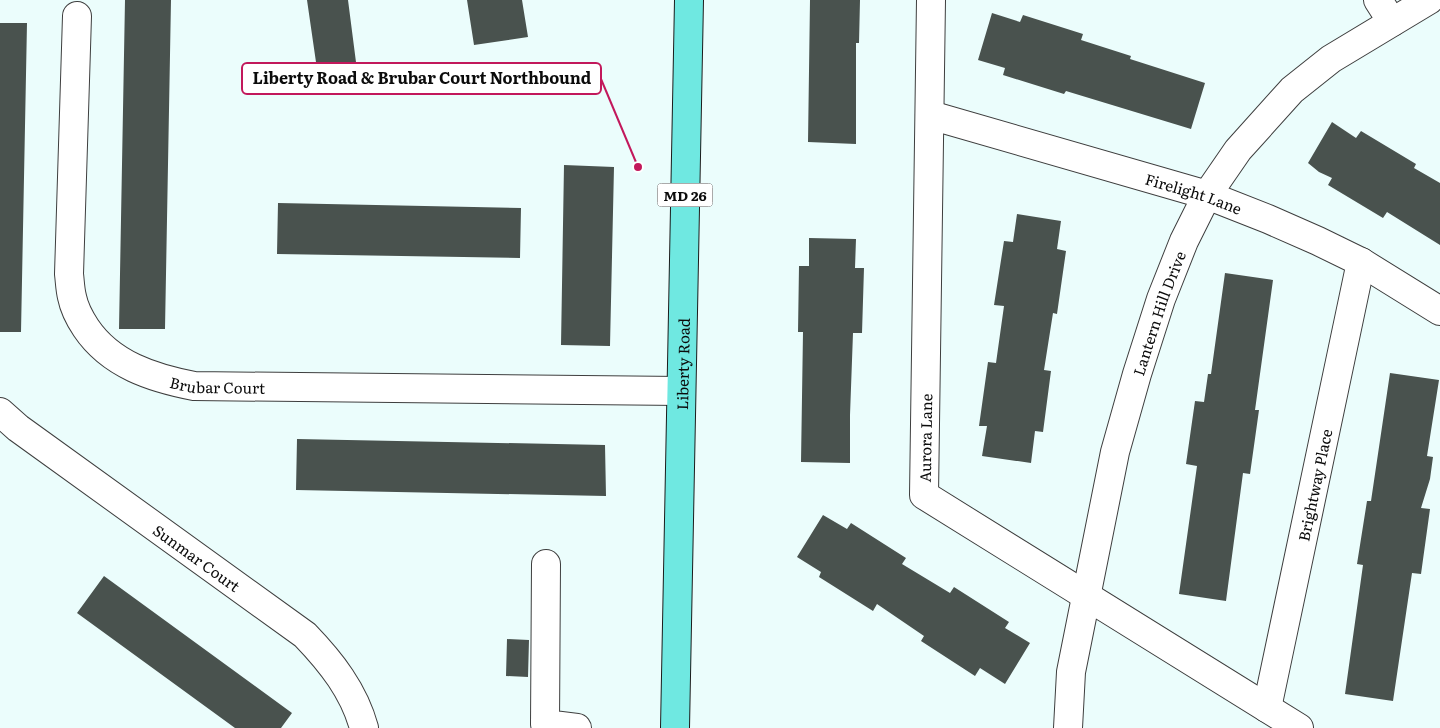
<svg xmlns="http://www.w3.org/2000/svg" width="1440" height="728" viewBox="0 0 1440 728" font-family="Literata,serif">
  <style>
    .building { fill: #49524e }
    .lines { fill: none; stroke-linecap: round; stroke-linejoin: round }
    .minor-casing { stroke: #3e3e3e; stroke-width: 30 }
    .major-casing { stroke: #1c1c1c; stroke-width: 30 }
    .minor { stroke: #fff; stroke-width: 28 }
    .major { stroke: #6fe8e1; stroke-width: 28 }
    .labels { text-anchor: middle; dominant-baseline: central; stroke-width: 5; stroke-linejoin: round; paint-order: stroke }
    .shield { fill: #fff; stroke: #545454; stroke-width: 1 }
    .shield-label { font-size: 14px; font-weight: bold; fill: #0b0b0b }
    .street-label { font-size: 15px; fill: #0b0b0b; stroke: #fff }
    .leader { fill: none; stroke: #c2185b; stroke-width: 2 }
    .callout-dot { fill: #c2185b; stroke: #fff; stroke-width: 2 }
    .callout { fill: #fff; stroke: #c2185b; stroke-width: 2 }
    .callout-label { font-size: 16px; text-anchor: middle; font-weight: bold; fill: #0b0b0b }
  </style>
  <rect width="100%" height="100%" fill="#ebfdfc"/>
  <path class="building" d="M 125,0 L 171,0 L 165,329 L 119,329 Z
    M 307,0 L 348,0 L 357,70 L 318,76 Z
    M 467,0 L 522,0 L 528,37 L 474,45 Z
    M 810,0 L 860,0 L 859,43 L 856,43 L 856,144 L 808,142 Z
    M 992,13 L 1020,22 L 1023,15 L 1083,34 L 1081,40 L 1131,56 L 1130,59 L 1205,83 L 1191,129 L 1066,91 L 1064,94 L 1003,75 L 1005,68 L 978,60 Z
    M 0,23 L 27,23 L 21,332 L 0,332 Z
    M 1332,122 L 1356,138 L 1361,131 L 1416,164 L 1414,168 L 1440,183 L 1440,245 L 1387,212 L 1383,218 L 1328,185 L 1332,178 L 1319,172 L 1308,163 Z
    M 564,165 L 614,167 L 610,346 L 561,345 Z
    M 278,203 L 521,208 L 520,258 L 277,254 Z
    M 1017,214 L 1061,221 L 1057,249 L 1066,251 L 1057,314 L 1053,313 L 1044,370 L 1051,371 L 1043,432 L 1035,431 L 1031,463 L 982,456 L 987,426 L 979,426 L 988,362 L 996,363 L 1004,306 L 994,305 L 1004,241 L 1013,242 Z
    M 809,238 L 856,239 L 855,268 L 864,268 L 862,333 L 853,333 L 850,415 L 850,463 L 801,462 L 803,332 L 798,332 L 799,266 L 809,266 Z
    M 1225,273 L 1273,280 L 1255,410 L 1259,410 L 1250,474 L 1243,473 L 1226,601 L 1179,594 L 1197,466 L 1186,464 L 1195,401 L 1204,402 L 1208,374 L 1211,374 Z
    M 1390,373 L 1439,380 L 1427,456 L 1433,457 L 1430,479 L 1421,508 L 1430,509 L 1421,574 L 1412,573 L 1393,701 L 1345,694 L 1363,565 L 1357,564 L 1367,501 L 1371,501 Z
    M 297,439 L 605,445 L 606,496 L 296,490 Z
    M 823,515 L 847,529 L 851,523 L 906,558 L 902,564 L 950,593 L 954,587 L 1009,622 L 1005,628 L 1030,643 L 1005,684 L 980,668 L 975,676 L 921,641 L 924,636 L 877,604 L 873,611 L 819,577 L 821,572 L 797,557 Z
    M 104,576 L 292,713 L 281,728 L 235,728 L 77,613 Z
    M 507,639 L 529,640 L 528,677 L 506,676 Z"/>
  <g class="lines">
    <g class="minor-casing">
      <g id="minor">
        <path d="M 931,0 L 924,495 L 1299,728"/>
        <path d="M 1378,0 L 1392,22"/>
        <path id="s1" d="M 77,16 L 69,274 C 70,282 70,289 72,297 C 74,307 80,319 86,328 C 111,365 153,378 194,386 L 681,391"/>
        <path id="s2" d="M 930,115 L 1207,195 L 1268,219 L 1318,241 L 1361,262 L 1440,311"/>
        <path id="s3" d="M 0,412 L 18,428 L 305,635 C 331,662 354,691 364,728"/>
        <path d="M 546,564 L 545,724 L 577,728"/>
        <path id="s4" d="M 1267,708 L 1361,262"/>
        <path id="s5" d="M 1068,728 L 1071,672 L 1115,452 L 1137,374 L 1161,299 L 1184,241 L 1207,195 L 1238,150 L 1292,90 L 1331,59 L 1429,0"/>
      </g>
    </g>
    <g class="major-casing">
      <g id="major">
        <path id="s6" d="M 675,728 L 689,0"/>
      </g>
    </g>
    <use href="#minor" class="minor"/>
    <use href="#major" class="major"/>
  </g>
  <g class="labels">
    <rect class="shield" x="657.5" y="183.5" width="55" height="23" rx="4"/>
    <g class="shield-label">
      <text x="685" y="195">MD 26</text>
    </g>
    <g class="street-label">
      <text stroke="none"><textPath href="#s2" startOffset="275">Firelight Lane</textPath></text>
      <text stroke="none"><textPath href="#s5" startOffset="426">Lantern Hill Drive</textPath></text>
      <text stroke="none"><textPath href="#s6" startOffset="364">Liberty Road</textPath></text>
      <text stroke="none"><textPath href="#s1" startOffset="465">Brubar Court</textPath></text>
      <text transform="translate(925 438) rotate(-89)">Aurora Lane</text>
      <text stroke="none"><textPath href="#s4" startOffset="228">Brightway Place</textPath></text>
      <text stroke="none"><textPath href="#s3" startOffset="245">Sunmar Court</textPath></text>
    </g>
  </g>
  <path class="leader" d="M638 167L601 79"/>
  <circle class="callout-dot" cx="638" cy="167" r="5"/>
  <rect class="callout" x="242" y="63" width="359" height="31" rx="5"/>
  <g class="callout-label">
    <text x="422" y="84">Liberty Road &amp; Brubar Court Northbound</text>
  </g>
</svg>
